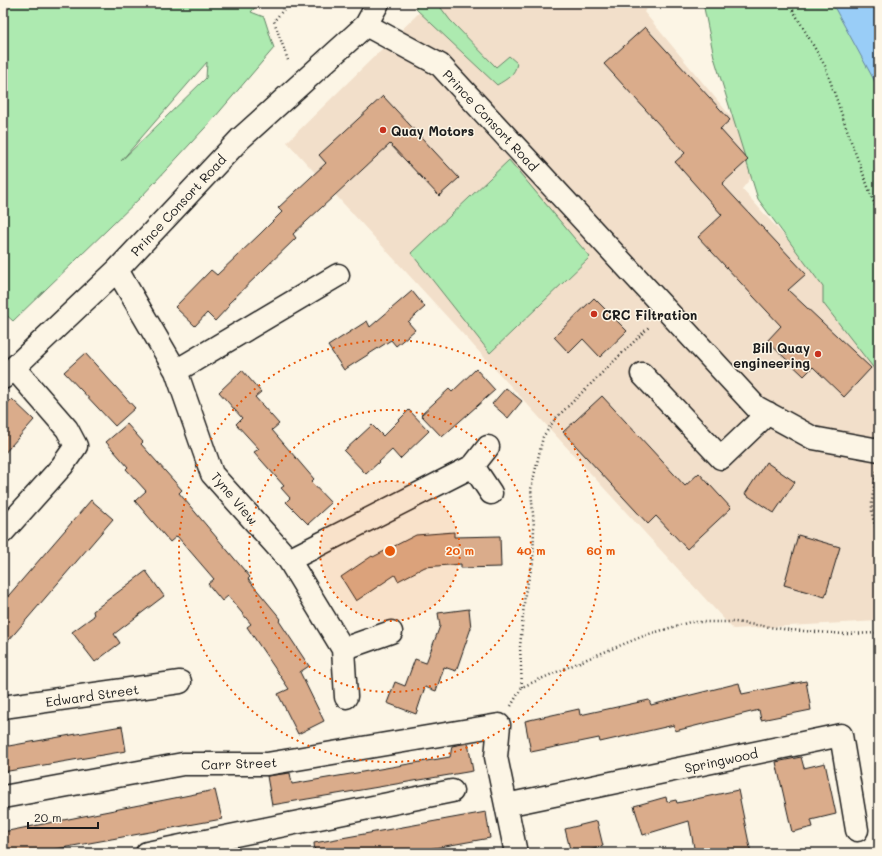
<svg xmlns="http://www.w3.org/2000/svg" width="882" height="856" viewBox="0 0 882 856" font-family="Mali,sans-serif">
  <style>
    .built { fill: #f2dfca }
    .green { fill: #adeab0; stroke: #648366; fill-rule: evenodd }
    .water { fill: #99cdf7; stroke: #67869f }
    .building { fill: #daac8b; stroke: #1c1c1c }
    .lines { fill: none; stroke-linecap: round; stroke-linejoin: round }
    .minor-casing { stroke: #1c1c1c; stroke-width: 25 }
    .path { stroke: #1c1c1c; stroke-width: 2.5; stroke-dasharray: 1 3; stroke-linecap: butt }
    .minor { stroke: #fcf5e5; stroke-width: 22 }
    .ring { fill: none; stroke: #e8590c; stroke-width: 2; stroke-dasharray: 2 4 }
    .poi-dot { fill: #c8321e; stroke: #fcf5e5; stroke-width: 1.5 }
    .labels { text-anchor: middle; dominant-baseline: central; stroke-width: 3; stroke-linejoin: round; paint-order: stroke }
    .street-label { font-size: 13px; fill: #1c1c1c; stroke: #fcf5e5 }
    .poi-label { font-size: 13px; font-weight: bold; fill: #1c1c1c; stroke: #fcf5e5; text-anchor: start }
    .centre { fill: #e8590c; stroke: #fcf5e5; stroke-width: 2 }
    .ring-label { font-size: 12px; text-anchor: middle; font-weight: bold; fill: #e8590c; stroke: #fcf5e5; stroke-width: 3; stroke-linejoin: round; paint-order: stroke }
  </style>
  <rect width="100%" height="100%" fill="#fcf5e5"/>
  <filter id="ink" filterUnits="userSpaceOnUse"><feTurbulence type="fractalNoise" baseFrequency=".025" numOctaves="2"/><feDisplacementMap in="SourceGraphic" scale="8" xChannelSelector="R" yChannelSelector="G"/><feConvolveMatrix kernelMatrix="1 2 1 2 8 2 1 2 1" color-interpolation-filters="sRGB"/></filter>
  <g filter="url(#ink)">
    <path class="built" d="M 429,3 L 652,3 L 644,12 L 766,159 L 742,189 L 879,341 L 879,621 L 733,629 L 287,142 Z"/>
    <path class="green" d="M 3,3 L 259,3 L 251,12 L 264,17 L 274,48 L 215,117 L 142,196 L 13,321 L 3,312 ZM 207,62 L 206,78 L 121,161 Z
      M 417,3 L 445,3 L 441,8 L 450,20 L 496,67 L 509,56 L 517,63 C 515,75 507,79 497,85 L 416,9 Z
      M 703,3 L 834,3 L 879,88 L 879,375 L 823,303 L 823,287 L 758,199 L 714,57 Z
      M 509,160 L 590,257 L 490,353 L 411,253 Z"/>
    <path class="water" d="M 832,3 L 879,3 L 879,89 Z"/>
    <path class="building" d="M 645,27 L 730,120 L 720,129 L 748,160 L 722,184 L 806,274 L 788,290 L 871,368 L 844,397 L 813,367 L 804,376 L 767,341 L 781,326 L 698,237 L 722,215 L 675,162 L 685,153 L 604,64 Z
      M 383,96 L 459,178 L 439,196 L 390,144 L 293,234 L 296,238 L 228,304 L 229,306 L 215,321 L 207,313 L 195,326 L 175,307 L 211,270 L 217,275 L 260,234 L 282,212 L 278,208 L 326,163 L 319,155 Z
      M 412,291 L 425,307 L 408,322 L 415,330 L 396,346 L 391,340 L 344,370 L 328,346 L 367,321 L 370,327 Z
      M 594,298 L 627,331 L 600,357 L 583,339 L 569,353 L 554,337 Z
      M 85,353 L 135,408 L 115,426 L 64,372 Z
      M 476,369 L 495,390 L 442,437 L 421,415 L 449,389 L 452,392 Z
      M 242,370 L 261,392 L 255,397 L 279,424 L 272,430 L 314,479 L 311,482 L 331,503 L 308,524 L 286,502 L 290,498 L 281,488 L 284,486 L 254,452 L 259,449 L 236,424 L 242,418 L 219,392 Z
      M 506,388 L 522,401 L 508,418 L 492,404 Z
      M 602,396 L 685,486 L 699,473 L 731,508 L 687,549 L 656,516 L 648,524 L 563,432 Z
      M 12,399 L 34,420 L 3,455 L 3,408 Z
      M 409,410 L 429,431 L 400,459 L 392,450 L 366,474 L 344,451 L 372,425 L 383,436 Z
      M 127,424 L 143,442 L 141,444 L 182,490 L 179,493 L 250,577 L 248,579 L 281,619 L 279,621 L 309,666 L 300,672 L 324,721 L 298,734 L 278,694 L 289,689 L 247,627 L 251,624 L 228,596 L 222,601 L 208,584 L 214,579 L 177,536 L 170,542 L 135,501 L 146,491 L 126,469 L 128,467 L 106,442 Z
      M 766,462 L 795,482 L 774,513 L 745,494 Z
      M 91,500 L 113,519 L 3,647 L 3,602 Z
      M 454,532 L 454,537 L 500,536 L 501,567 L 461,568 L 461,564 L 425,567 L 398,581 L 395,575 L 356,601 L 341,577 L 372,556 L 373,557 L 416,535 Z
      M 798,535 L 840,547 L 825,597 L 784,585 Z
      M 146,571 L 164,596 L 114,634 L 120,643 L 95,662 L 72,632 L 94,616 L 93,611 Z
      M 469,609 L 471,628 L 456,671 L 444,667 L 436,691 L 425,687 L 416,714 L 387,703 L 395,682 L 405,686 L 415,659 L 426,663 L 440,626 L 438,613 Z
      M 806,681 L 811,710 L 761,720 L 759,710 L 675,731 L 674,725 L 600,742 L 599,738 L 531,752 L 525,721 L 579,709 L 580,715 L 649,700 L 651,705 L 739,683 L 742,694 Z
      M 122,726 L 126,751 L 3,772 L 3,747 Z
      M 468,743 L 473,771 L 272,805 L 267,776 L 290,773 L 292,784 L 450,757 L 452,746 Z
      M 801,757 L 804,768 L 825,763 L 836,814 L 811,820 L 813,827 L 792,832 L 776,762 Z
      M 215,790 L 222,819 L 34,853 L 3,853 L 3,832 Z
      M 738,790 L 751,853 L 695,853 L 689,821 L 643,835 L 634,806 L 666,797 L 667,802 L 676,800 L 677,803 Z
      M 486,812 L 490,838 L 406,853 L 315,853 L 314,843 Z
      M 597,821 L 603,846 L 581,853 L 571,853 L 565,829 Z"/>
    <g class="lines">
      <g class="minor-casing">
        <path id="minor" d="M 366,25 L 440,65 L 756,407 L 813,438 L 879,450
          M 117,270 L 176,371 L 212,474 L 289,560 L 343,649 L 346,697
          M 176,371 L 338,275
          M 642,374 L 721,458 L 768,413
          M 3,378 L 117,270 L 240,139 L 366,25 L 378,3
          M 473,466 L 491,493
          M 3,532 L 62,466 L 76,446 L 67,429 L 14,368
          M 289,560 L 473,466 L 488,447
          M 343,649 L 391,632
          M 3,707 L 180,682
          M 3,797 L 183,764 L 267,764 L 499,725 L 496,757 L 516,853
          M 506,805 L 841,735 L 857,830
          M 147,853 L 452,791"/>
      </g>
      <path class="path" d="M 289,3 L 274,21 L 289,63
        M 789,3 L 825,66 L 852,144 L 876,208 L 879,226
        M 877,471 C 873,490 867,516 879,533
        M 522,687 L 520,647 L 525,593 L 533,562 L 534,527 L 531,489 L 543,437 L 555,419 L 650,326
        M 511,706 L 522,687 L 587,659 L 646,635 L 690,622 L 735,622 L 790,630 L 845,634 L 879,633"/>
      <use href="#minor" class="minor"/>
    </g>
  </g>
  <circle cx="390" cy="551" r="70" fill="#e8590c" fill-opacity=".12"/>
  <g class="ring">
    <circle cx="390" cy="551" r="70"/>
    <circle cx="390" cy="551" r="141"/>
    <circle cx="390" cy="551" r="211"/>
  </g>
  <g class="poi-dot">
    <circle cx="383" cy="130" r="4"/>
    <circle cx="594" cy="314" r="4"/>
    <circle cx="818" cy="354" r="4"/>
  </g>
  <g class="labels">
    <g class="street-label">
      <text transform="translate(491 120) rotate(47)">Prince Consort Road</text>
      <text transform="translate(178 205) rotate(-47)">Prince Consort Road</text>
      <text transform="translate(235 498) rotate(50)">Tyne View</text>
      <text transform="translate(92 695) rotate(-8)">Edward Street</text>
      <text transform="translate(721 760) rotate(-12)">Springwood</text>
      <text transform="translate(239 763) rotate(-2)">Carr Street</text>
    </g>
    <g class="poi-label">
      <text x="391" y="130">Quay Motors</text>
      <text x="602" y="314">CRC Filtration</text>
      <text x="810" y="347" text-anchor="end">Bill Quay<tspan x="810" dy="15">engineering</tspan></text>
    </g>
  </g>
  <circle cx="390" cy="551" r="6" class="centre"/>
  <g class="ring-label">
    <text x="460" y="555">20 m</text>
    <text x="531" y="555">40 m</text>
    <text x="601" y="555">60 m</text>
  </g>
  <rect width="882" height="856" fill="none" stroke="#fcf5e5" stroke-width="16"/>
  <rect x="8" y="8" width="866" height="840" fill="none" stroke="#1c1c1c" stroke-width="1.5" filter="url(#ink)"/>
  <path d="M28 822v6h70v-6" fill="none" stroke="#1c1c1c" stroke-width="2"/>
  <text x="34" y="822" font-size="12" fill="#1c1c1c" stroke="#fcf5e5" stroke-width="3" paint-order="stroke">20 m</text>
</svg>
